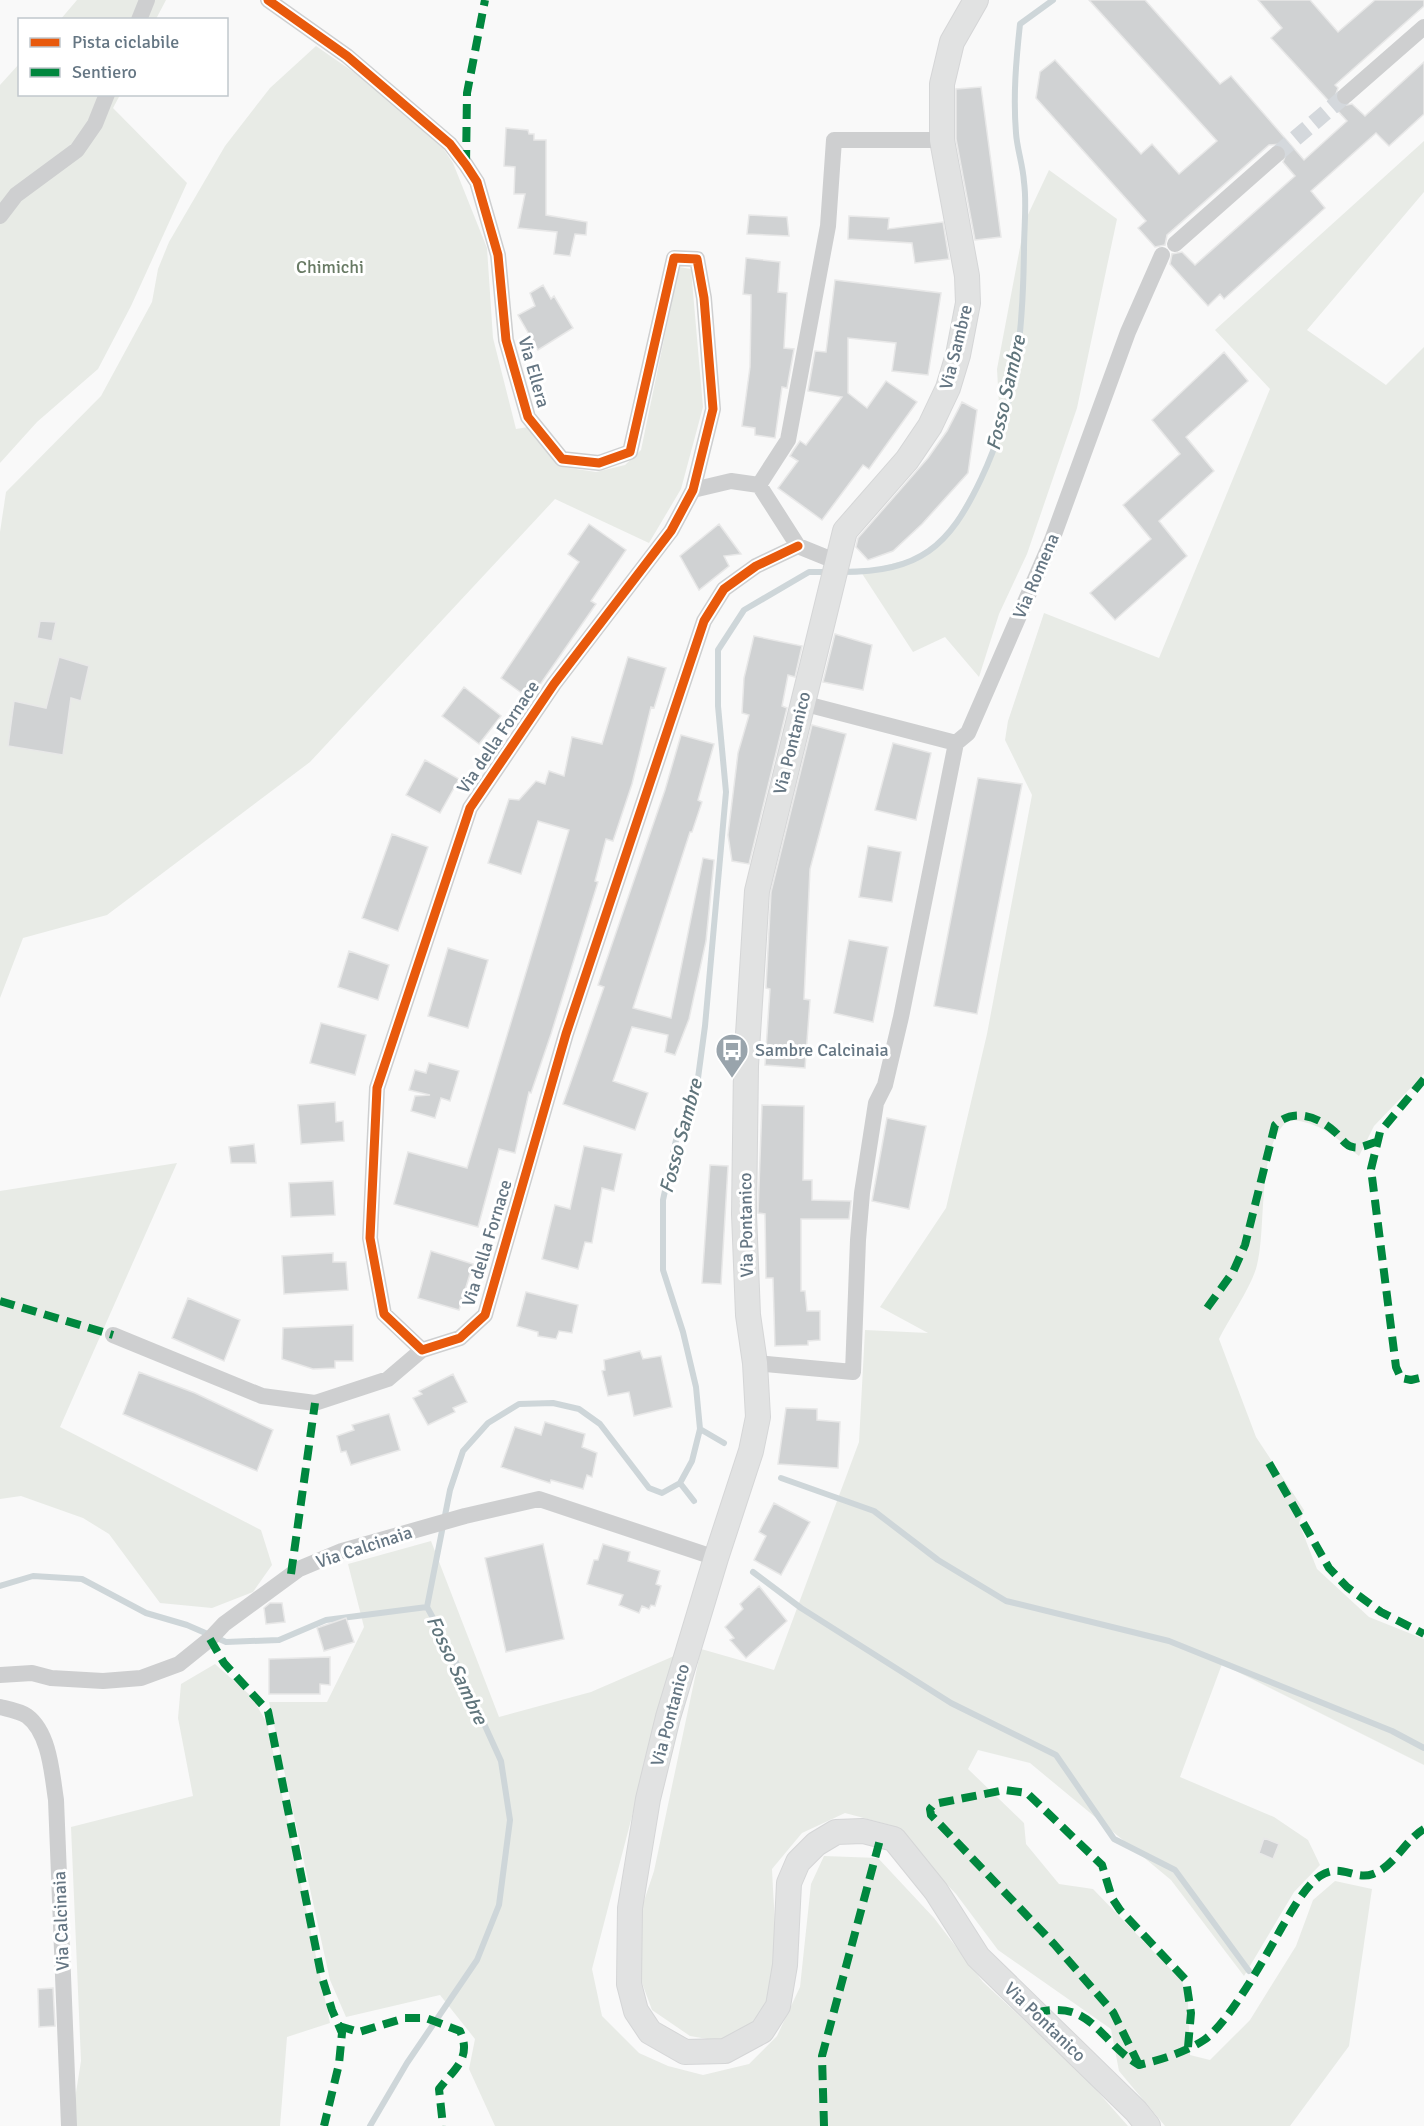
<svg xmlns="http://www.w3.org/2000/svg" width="1424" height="2126" viewBox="0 0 1424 2126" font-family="Signika,sans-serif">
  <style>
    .green { fill: #e8ebe6 }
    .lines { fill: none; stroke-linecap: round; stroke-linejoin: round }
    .stream { stroke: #ced6d9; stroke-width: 6 }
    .building { fill: #d0d2d3; stroke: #e8e8e8; stroke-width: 1.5 }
    .street-tunnel { stroke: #d4d8dc; stroke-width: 16; stroke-dasharray: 16 8; stroke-linecap: butt }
    .secondary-casing { stroke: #d5d6d7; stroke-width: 26 }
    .street { stroke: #cecfd0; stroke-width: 16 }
    .secondary { stroke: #e1e2e2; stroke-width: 24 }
    .quiet { stroke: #00873e; stroke-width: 8; stroke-dasharray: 15 8; stroke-linecap: butt }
    .cycleway-casing { stroke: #fff; stroke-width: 13 }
    .cycleway { stroke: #e8590c; stroke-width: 9 }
    .labels { text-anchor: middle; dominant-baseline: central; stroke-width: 6; stroke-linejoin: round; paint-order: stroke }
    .park-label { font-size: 18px; fill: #687a64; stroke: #fff }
    .street-label { font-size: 18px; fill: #657683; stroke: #fff }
    .poi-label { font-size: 18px; fill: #657683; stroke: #fff; text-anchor: start }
    .water-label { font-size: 20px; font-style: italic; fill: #60757c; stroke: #fff }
  </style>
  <rect width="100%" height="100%" fill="#f9f9f9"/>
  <path class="green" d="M 77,0 L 166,0 L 156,19 L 60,20 Z
    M 316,46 L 378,89 L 434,135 L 453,163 L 487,248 L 493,338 L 516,429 L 528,427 L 563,467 L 596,472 L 625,465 L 641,450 L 679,267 L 691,269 L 703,407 L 681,489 L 649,543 L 555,499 L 310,762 L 107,915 L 23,938 L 0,998 L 0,532 L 6,492 L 101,396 L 152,302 L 158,269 L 169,242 L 225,146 L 270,88 Z
    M 19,64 L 20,94 L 120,95 L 113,108 L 187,183 L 131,306 L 98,369 L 37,422 L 0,463 L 0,85 Z
    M 1424,141 L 1424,192 L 1307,330 L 1386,385 L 1424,347 L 1424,1074 L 1374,1126 L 1359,1156 C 1337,1138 1319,1121 1289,1120 C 1256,1144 1267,1227 1257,1265 C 1252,1286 1229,1319 1219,1339 L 1256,1437 L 1304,1510 L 1299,1523 L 1317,1569 L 1369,1617 L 1424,1639 L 1424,1765 L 1222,1664 L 1180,1777 L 1274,1817 L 1308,1840 L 1320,1865 L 1294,1892 L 1244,1976 L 1171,1880 L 1030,1763 L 978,1750 L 968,1769 L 1024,1823 L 1026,1844 L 1059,1884 L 1093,1889 L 1182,1981 L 1188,2003 L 1190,2055 L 1210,2060 L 1250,2020 L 1296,1946 L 1313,1900 L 1335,1881 L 1372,1889 L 1349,2046 L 1290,2126 L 1165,2126 L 1119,2071 L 1111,2029 L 998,1950 L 956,1894 L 890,1825 L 845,1813 L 802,1833 L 772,1869 C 774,1922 783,1979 760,2027 L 725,2042 L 690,2036 L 652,2010 L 638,1972 L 635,1928 L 654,1871 L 701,1649 L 774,1670 L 859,1442 L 865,1330 L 928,1333 L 880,1307 L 946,1208 L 987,1034 L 1032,795 L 1005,740 L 1008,721 L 1044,613 L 1159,658 L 1270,389 L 1215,330 Z
    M 1049,170 L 1117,219 L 1077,408 L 1027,554 L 999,614 L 979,677 L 945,637 L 913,652 L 861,572 L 922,556 L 945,539 L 995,450 L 994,429 L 999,404 L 997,369 L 1025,221 Z
    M 177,1163 L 60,1427 L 261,1530 L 272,1565 L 253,1592 L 212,1608 L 160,1603 L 109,1534 L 83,1518 L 21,1496 L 0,1499 L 0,1191 Z
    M 431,1541 L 499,1717 L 591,1692 L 674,1656 L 592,1969 L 602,2016 L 639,2053 L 668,2066 L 703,2075 L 749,2064 L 777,2036 L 800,1987 L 811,1884 L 824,1856 L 878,1858 L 934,1918 L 983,1982 L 1083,2075 L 1128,2126 L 495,2126 L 469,2069 L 475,2039 L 440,1995 L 346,2017 L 330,1980 L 269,1702 L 327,1702 L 364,1627 L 348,1564 Z
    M 215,1664 L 251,1696 L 267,1723 L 330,2023 L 287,2037 L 280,2126 L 74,2126 L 73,2111 L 81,2061 L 71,1827 L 193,1796 L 178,1718 L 181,1684 Z"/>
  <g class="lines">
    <path class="stream" d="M 842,572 C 920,572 949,547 981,479 C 1017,403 1023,332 1024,250 C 1024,227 1027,204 1024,182 C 1023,165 1017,149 1016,133 C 1013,96 1016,61 1020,24 L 1053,0
      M 700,1429 L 724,1443
      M 781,1478 L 874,1511 L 938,1560 L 1006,1601 L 1169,1641 L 1392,1731 L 1424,1748
      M 680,1483 L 694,1501
      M 753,1572 L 801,1608 L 951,1703 L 1056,1755 L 1114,1839 L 1175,1870 L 1249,1971
      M 0,1586 L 33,1576 L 82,1579 L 146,1613 L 187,1625 L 226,1642 L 279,1640 L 326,1620 L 427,1607
      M 370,2126 L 407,2063 L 477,1960 L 499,1905 L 510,1820 L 501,1761 L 449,1647 L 427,1607 L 450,1490 L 463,1451 L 488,1423 L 519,1404 L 553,1403 L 579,1409 L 600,1424 L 649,1488 L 662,1493 L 680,1483 L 692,1461 L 700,1429 L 696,1387 L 683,1332 L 663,1270 L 663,1200 L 676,1140 L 698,1078 L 705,1026 L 726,792 L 718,706 L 718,650 L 744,610 L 809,572 L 829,572"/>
  </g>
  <path class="building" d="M 1089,0 L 1145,0 L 1220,84 L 1231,76 L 1304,160 L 1347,121 L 1271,38 L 1282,28 L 1258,0 L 1310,0 L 1338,32 L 1375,0 L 1424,0 L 1424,6 L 1335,85 L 1338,88 L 1335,97 L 1341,106 L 1352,104 L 1365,116 L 1424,62 L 1424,114 L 1389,146 L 1376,133 L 1311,191 L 1325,208 L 1224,299 L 1220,294 L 1208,306 L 1170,264 L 1172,254 L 1182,252 L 1195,265 L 1295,176 L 1283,162 L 1287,151 L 1281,144 L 1269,145 L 1167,235 L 1165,245 L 1155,247 L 1138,228 L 1146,221 L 1036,98 L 1040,72 L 1055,60 L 1141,154 L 1152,144 L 1179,174 L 1217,141 Z
    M 981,87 L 1001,237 L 975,240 L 956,139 L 956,89 Z
    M 506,128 L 528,130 L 529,134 L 534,134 L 534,140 L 546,140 L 546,215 L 587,222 L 586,235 L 575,234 L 570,256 L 554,254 L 557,232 L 518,228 L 525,194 L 514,194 L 515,167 L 504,166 Z
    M 749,215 L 787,217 L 789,236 L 747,234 Z
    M 849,216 L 889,218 L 888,229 L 943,222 L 949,259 L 915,263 L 912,243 L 848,239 Z
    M 746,258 L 780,262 L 778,292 L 787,293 L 784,348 L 794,349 L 787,388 L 782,387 L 775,438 L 755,435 L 755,428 L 742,426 L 750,367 L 751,310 L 751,295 L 743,294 Z
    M 835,280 L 941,293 L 928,375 L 892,371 L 896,343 L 848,338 L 848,393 L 867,408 L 886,381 L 917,402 L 869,469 L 863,465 L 822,520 L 778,488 L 798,461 L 790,456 L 793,451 L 800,441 L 806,445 L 842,397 L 808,391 L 815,351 L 826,352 Z
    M 543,285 L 551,299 L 554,296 L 573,328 L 538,350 L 518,315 L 535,306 L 530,293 Z
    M 1224,352 L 1248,381 L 1186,437 L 1214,471 L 1159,521 L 1187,556 L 1115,620 L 1090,593 L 1151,539 L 1123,505 L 1180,454 L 1152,420 Z
    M 962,402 L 977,410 L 968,473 L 922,524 L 893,551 L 868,560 L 856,547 L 858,538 L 928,458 L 947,431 Z
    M 589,524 L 626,550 L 591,601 L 596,604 L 530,699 L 501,678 L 579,562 L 568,554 Z
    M 719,524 L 741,554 L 724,556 L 729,566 L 699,590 L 680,556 Z
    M 40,621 L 56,622 L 52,641 L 37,638 Z
    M 835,634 L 872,645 L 863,690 L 823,682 Z
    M 754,636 L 802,646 L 795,677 L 788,675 L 782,706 L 787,708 L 749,864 L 732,861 L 728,835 L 738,753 L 749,715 L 742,713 L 744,678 Z
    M 59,657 L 89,666 L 81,701 L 71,698 L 63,755 L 8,746 L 14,701 L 46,708 Z
    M 628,657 L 666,668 L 654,708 L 651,707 L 632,784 L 613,841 L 606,839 L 595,881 L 598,882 L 551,1034 L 531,1093 L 529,1092 L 515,1153 L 499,1149 L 478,1227 L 394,1204 L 408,1152 L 467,1168 L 569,830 L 538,821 L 521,874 L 488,863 L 509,799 L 519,800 L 536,781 L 545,784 L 549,771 L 564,776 L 572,737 L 602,744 Z
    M 464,687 L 501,716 L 479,744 L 442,716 Z
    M 812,725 L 846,734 L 810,869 L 804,999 L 810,1000 L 805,1068 L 765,1065 L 770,989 L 766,988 L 771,892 Z
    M 681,735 L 714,744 L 698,800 L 702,802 L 692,832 L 690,832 L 633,1008 L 671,1018 L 703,858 L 714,860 L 706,941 L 689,1019 L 675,1055 L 665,1052 L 668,1035 L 632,1027 L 613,1081 L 648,1093 L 635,1130 L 563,1104 L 604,987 L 598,985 L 665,790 Z
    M 893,743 L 931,753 L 916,820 L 875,810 Z
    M 425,760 L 459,779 L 440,813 L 406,795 Z
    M 978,778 L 1022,784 L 977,1014 L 934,1006 Z
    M 392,834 L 428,847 L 398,931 L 362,918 Z
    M 868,846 L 901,852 L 892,902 L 859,897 Z
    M 849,940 L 888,947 L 873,1022 L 834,1013 Z
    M 448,948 L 488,960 L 468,1028 L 428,1016 Z
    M 349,951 L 389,965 L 378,1000 L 338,987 Z
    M 321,1023 L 366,1035 L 355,1075 L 310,1063 Z
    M 429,1063 L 459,1071 L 450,1101 L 441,1098 L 435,1118 L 411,1111 L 415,1096 L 430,1095 L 409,1090 L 415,1070 L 426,1073 Z
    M 335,1102 L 336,1122 L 343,1121 L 344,1141 L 301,1144 L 298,1105 Z
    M 762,1105 L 804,1106 L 803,1180 L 812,1180 L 812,1200 L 851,1201 L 849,1219 L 801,1219 L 801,1291 L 805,1291 L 807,1311 L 820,1311 L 820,1340 L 808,1341 L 808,1345 L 775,1346 L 773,1278 L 766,1278 L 765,1214 L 758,1213 Z
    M 887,1118 L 926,1126 L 909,1209 L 872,1201 Z
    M 254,1144 L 256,1163 L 231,1163 L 229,1147 Z
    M 584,1146 L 622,1154 L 614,1191 L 602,1188 L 592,1243 L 585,1242 L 578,1269 L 542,1259 L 555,1205 L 570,1209 Z
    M 710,1165 L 728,1166 L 721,1284 L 702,1283 Z
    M 333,1181 L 335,1215 L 291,1217 L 289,1183 Z
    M 431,1251 L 473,1264 L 459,1310 L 418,1298 Z
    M 333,1253 L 333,1262 L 346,1262 L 348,1290 L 284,1294 L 282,1256 Z
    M 526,1292 L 578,1305 L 572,1333 L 559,1331 L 556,1339 L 538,1336 L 538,1332 L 517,1326 Z
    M 188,1298 L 240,1320 L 224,1361 L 172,1338 Z
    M 353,1325 L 353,1361 L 335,1361 L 335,1368 L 313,1369 L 282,1359 L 283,1328 Z
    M 640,1351 L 643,1359 L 661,1356 L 672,1407 L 634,1416 L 629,1392 L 608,1396 L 602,1371 L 605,1370 L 604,1360 Z
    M 139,1372 L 195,1393 L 273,1430 L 257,1471 L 123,1414 Z
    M 453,1374 L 467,1402 L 453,1408 L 455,1412 L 428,1425 L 413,1398 L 422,1394 L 419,1391 Z
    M 786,1408 L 817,1409 L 817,1420 L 840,1422 L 838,1468 L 778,1464 Z
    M 389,1414 L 400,1450 L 351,1465 L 346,1451 L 341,1452 L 337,1436 L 354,1430 L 352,1425 Z
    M 545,1422 L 585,1434 L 582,1447 L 597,1453 L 592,1477 L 587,1475 L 583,1489 L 551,1480 L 550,1483 L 501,1467 L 515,1427 L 541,1435 Z
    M 774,1503 L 810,1522 L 781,1575 L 754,1560 L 766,1536 L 759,1532 Z
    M 543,1544 L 564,1639 L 506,1652 L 485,1558 Z
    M 603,1544 L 630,1552 L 628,1561 L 660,1571 L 656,1584 L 661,1586 L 655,1606 L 651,1605 L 649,1609 L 642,1606 L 639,1613 L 619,1605 L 623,1595 L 587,1584 L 594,1560 L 598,1560 Z
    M 759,1586 L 787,1621 L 746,1658 L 730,1640 L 734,1638 L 725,1627 L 743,1609 L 740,1604 Z
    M 270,1603 L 282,1603 L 285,1622 L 266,1624 L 264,1608 Z
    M 346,1618 L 354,1642 L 324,1651 L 317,1628 Z
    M 330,1657 L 330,1685 L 320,1684 L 320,1694 L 269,1694 L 269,1659 Z
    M 1264,1838 L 1279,1844 L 1273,1859 L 1259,1853 Z
    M 53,1988 L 55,2026 L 39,2027 L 38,1989 Z"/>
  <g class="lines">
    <path class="street-tunnel" d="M 1277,154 L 1345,96"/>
    <g class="secondary-casing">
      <path id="secondary" d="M 976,0 L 952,42 L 942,84 L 942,140 L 967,276 L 968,303 L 958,355 L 948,388 L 930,426 L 907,460 L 845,531 L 757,891 L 746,1066 L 744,1214 L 748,1315 L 755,1363 L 758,1417 L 751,1451 L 716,1558 L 668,1717 L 648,1799 L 630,1908 L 629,1984 L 636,2011 L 650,2032 L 685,2052 L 725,2051 L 762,2031 L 778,2006 L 785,1965 L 789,1883 L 798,1862 L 816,1844 L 836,1832 L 863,1831 L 894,1839 L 936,1891 L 978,1957 L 1136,2111 L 1148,2126"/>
    </g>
    <path class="street" d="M 268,0 L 347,56 L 450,144 L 466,165 L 477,182 L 498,255 L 506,340 L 528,417 L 562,459 L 599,463 L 630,452 L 674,258 L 697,259 L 704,298 L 713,409 L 693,490 L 671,531 L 554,684 L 470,808 L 377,1088 L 370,1238 L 384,1314 L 422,1350 L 460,1338 L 485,1315 L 566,1034 L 704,621 L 724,589 L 756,566 L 798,546
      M 139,20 L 147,0
      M 1345,96 L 1424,27
      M 0,216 L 16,195 L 77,150 L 95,124 L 107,94
      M 1175,244 L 1277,154
      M 759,485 L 788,440 L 828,226 L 834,140 L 942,140
      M 693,490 L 731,481 L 759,485 L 798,546 L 835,561
      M 802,703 L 956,743 L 968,733 L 1052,540 L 1128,332 L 1162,255
      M 113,1335 L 262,1396 L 315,1403 L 388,1379 L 422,1350
      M 755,1363 L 853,1372 L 858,1240 L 862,1193 L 876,1103 L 885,1085 L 901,1017 L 956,743
      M 0,1675 L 32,1673 L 51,1678 L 103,1681 L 141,1678 L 179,1664 L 210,1639 L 224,1624 L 299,1569 L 342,1551 L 465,1516 L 539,1499 L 716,1558
      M 0,1707 C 8,1709 20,1711 27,1716 C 50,1733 52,1775 56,1800 L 69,2126"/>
    <use href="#secondary" class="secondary"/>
    <path class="quiet" d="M 466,165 L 467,93 L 485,0
      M 1424,1079 L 1380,1132 L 1371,1169 L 1396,1367 L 1401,1378 L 1411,1380 L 1424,1377
      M 0,1301 L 113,1335
      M 1207,1308 L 1233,1272 L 1245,1245 L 1275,1125 C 1293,1108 1318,1116 1335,1132 C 1341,1137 1345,1146 1353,1147 C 1360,1149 1369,1144 1376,1142
      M 1269,1463 L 1329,1568 L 1347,1587 L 1381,1612 L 1424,1634
      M 291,1574 L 315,1403
      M 210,1639 L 224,1663 L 268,1711 L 321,1974 L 332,2010 L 342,2033 L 339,2064 L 324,2126
      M 1035,2013 C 1092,1998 1098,2041 1139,2065 C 1160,2060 1186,2052 1204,2040 C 1228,2024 1267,1954 1282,1927 C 1292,1911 1304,1887 1320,1876 C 1341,1862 1354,1881 1373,1874 C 1395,1866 1404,1841 1424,1829
      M 339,2026 L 359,2032 L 405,2018 L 426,2018 L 460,2031 C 472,2058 455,2068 439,2089 L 443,2126
      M 1139,2065 L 1113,2012 L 1054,1944 L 931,1815 L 930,1809 L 934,1804 L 1005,1790 L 1027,1793 L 1102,1865 L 1112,1898 L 1120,1910 L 1186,1980 L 1191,2013 L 1188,2047
      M 824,2126 L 822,2056 L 881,1836"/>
    <g class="cycleway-casing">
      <path id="cycleway" d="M 268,0 L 347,56 L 450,144 L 466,165 L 477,182 L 498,255 L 506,340 L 528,417 L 562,459 L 599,463 L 630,452 L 674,258 L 697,259 L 704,298 L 713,409 L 693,490 L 671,531 L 554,684 L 470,808 L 377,1088 L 370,1238 L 384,1314 L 422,1350 L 460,1338 L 485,1315 L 566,1034 L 704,621 L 724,589 L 756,566 L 798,546"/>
    </g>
    <use href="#cycleway" class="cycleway"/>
  </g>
  <defs>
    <g id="bus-pin" transform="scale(1.725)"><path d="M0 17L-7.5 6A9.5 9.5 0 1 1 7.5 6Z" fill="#99a4ac" stroke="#fff"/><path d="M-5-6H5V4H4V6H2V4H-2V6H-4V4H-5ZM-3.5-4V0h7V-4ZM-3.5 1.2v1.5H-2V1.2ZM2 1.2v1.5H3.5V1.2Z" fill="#fff"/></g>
  </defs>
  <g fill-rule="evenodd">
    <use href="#bus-pin" x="732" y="1050"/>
  </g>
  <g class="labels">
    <g class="park-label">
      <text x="330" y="267">Chimichi</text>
    </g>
    <g class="street-label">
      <text transform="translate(956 347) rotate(-76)">Via Sambre</text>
      <text transform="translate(534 372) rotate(74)">Via Ellera</text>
      <text transform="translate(1036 576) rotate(-67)">Via Romena</text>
      <text transform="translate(498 737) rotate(-56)">Via della Fornace</text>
      <text transform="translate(792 743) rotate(-76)">Via Pontanico</text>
      <text transform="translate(746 1225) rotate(-91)">Via Pontanico</text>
      <text transform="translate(487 1243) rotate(-73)">Via della Fornace</text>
      <text transform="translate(364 1547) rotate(-18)">Via Calcinaia</text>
      <text transform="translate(670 1715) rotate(-75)">Via Pontanico</text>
      <text transform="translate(61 1921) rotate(-92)">Via Calcinaia</text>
      <text transform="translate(1045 2022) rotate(44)">Via Pontanico</text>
    </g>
    <g class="poi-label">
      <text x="755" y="1050">Sambre Calcinaia</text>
    </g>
    <g class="water-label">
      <text transform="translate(1006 393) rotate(-77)">Fosso Sambre</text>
      <text transform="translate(681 1136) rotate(-75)">Fosso Sambre</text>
      <text transform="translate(457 1670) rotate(65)">Fosso Sambre</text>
    </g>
  </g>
  <rect x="18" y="18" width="210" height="78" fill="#ffffff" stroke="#c1c8cd" stroke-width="1.5"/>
  <rect x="30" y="38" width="30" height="9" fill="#e8590c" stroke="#c1c8cd" stroke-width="1.5"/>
  <text x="72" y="48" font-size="18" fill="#657683">Pista ciclabile</text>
  <rect x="30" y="68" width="30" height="9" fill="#00873e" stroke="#c1c8cd" stroke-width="1.5"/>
  <text x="72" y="78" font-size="18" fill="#657683">Sentiero</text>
</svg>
